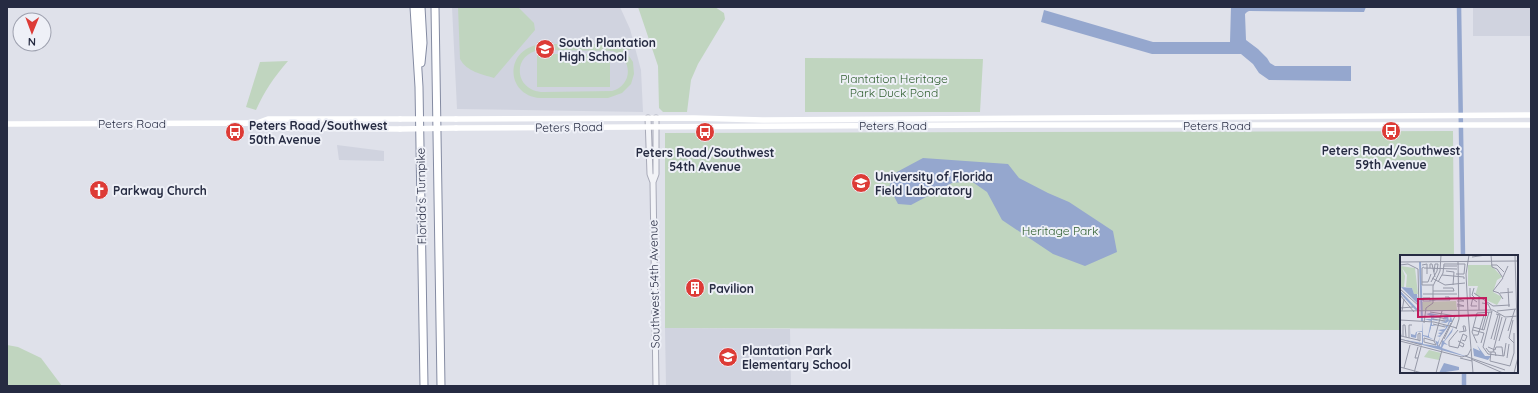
<svg xmlns="http://www.w3.org/2000/svg" width="1538" height="393" viewBox="0 0 1538 393" font-family="Quicksand,sans-serif">
  <style>
    .built { fill: #d0d3df }
    .green { fill: #c0d5bf; fill-rule: evenodd }
    .water { fill: #95a7ce }
    .lines { fill: none; stroke-linecap: round; stroke-linejoin: round }
    .canal { stroke: #95a7ce; stroke-width: 4.5 }
    .tertiary-casing { stroke: #a8aab8; stroke-width: 7 }
    .motorway-casing { stroke: #848ba2; stroke-width: 9 }
    .tertiary { stroke: #f2f3f7; stroke-width: 5 }
    .secondary { stroke: #fff; stroke-width: 5.5 }
    .motorway { stroke: #fff; stroke-width: 7 }
    .secondary-bridge { stroke: #fff; stroke-width: 5.5 }
    .labels { text-anchor: middle; dominant-baseline: central; stroke-width: 4; stroke-linejoin: round; paint-order: stroke }
    .poi-label { font-size: 12px; font-weight: bold; fill: #262b42; stroke: #eef0f7; text-anchor: start }
    .park-label { font-size: 12px; fill: #326032; stroke: #eef0f7 }
    .street-label { font-size: 12px; fill: #262b42; stroke: #eef0f7 }
    .inset-river { fill: none; stroke: #95a7ce; stroke-width: 2 }
    .inset-road { fill: none; stroke: #9598a7; stroke-width: 1 }
    .view { fill: #c2185b; fill-opacity: 0.15; stroke: #c2185b; stroke-width: 2 }
    .inset-edge { fill: none; stroke: #262b42; stroke-width: 2 }
  </style>
  <rect width="100%" height="100%" fill="#dfe1ea"/>
  <path class="built" d="M 452,7 L 620,7 L 630,29 L 641,70 L 643,112 L 457,109 Z
    M 1473,7 L 1531,7 L 1531,36 L 1473,36 Z
    M 337,145 L 384,151 L 384,161 L 339,160 Z
    M 665,328 L 790,329 L 791,386 L 666,386 Z"/>
  <path class="green" d="M 458,7 L 518,7 L 534,23 L 535,30 L 494,78 C 482,74 467,72 460,59 Z
    M 638,7 L 715,7 L 724,13 L 725,19 L 698,64 L 691,80 L 687,112 L 663,112 L 659,108 L 658,66 Z
    M 544,44 L 631,44 L 631,50 L 625,50 L 633,62 L 634,74 L 631,84 L 622,93 L 608,98 L 540,98 C 504,95 504,46 544,44 ZM 540,50 L 613,51 C 633,59 633,85 612,91 L 544,92 C 514,92 511,54 540,50 Z
    M 537,54 L 610,54 L 610,87 L 537,87 Z
    M 805,58 L 983,59 L 980,112 L 805,112 Z
    M 288,61 C 274,77 264,92 256,110 L 246,107 L 260,62 Z
    M 1453,131 L 1454,256 L 1401,256 L 1401,330 L 665,328 L 665,133 Z
    M 7,345 L 18,347 L 41,358 L 62,386 L 7,386 Z"/>
  <path class="water" d="M 1231,7 L 1366,7 L 1364,12 L 1249,11 L 1247,12 L 1245,14 L 1246,40 L 1258,49 L 1267,58 L 1270,63 L 1275,66 L 1351,66 L 1351,81 L 1269,80 L 1259,73 L 1253,64 L 1241,54 L 1152,54 L 1041,22 L 1044,10 L 1153,42 L 1230,42 Z
    M 923,158 L 1008,164 L 1019,178 L 1048,193 L 1069,202 L 1113,231 L 1117,252 L 1085,266 L 1053,254 L 1002,220 L 987,192 L 971,181 L 952,183 L 911,205 L 898,204 L 889,187 L 895,173 Z"/>
  <g class="lines">
    <path class="canal" d="M 1459,7 L 1463,256
      M 1464,372 L 1464,386"/>
    <g class="tertiary-casing">
      <path id="tertiary" d="M 648,118 L 650,174 L 653,182
        M 656,118 L 656,174 L 653,182 L 656,386"/>
    </g>
    <g class="motorway-casing">
      <path id="motorway" d="M 414,7 L 419,87 L 424,386
        M 435,7 L 441,386
        M 421,63 L 423,43 L 421,7"/>
    </g>
    <use href="#tertiary" class="tertiary"/>
    <path class="secondary" d="M 456,119 L 694,118 L 763,120 L 1531,115
      M 257,123 L 266,128 L 400,129
      M 7,124 L 257,123 L 268,119 L 400,119
      M 456,128 L 1000,125 L 1531,125"/>
    <use href="#motorway" class="motorway"/>
    <path class="secondary-bridge" d="M 400,119 L 456,119
      M 400,129 L 456,128"/>
  </g>
  <defs>
    <g id="school-disc" transform="scale(1)"><circle r="9.5" fill="#dd3b36" stroke="#eef0f7"/><path d="M0-5L7-2L0 1L-7-2ZM-4 1L0 2.5L4 1V4Q0 6-4 4Z" fill="#fff"/></g>
    <g id="bus-disc" transform="scale(1)"><circle r="9.5" fill="#dd3b36" stroke="#eef0f7"/><path d="M-5-6H5V4H4V6H2V4H-2V6H-4V4H-5ZM-3.5-4V0h7V-4ZM-3.5 1.2v1.5H-2V1.2ZM2 1.2v1.5H3.5V1.2Z" fill="#fff"/></g>
    <g id="university-disc" transform="scale(1)"><circle r="9.5" fill="#dd3b36" stroke="#eef0f7"/><path d="M0-5L7-2L0 1L-7-2ZM-4 1L0 2.5L4 1V4Q0 6-4 4Z" fill="#fff"/></g>
    <g id="church-disc" transform="scale(1)"><circle r="9.5" fill="#dd3b36" stroke="#eef0f7"/><path d="M-1.2-6h2.4v3.5h3.3v2.4h-3.3V6h-2.4V-.1h-3.3v-2.4h3.3Z" fill="#fff"/></g>
    <g id="building-disc" transform="scale(1)"><circle r="9.5" fill="#dd3b36" stroke="#eef0f7"/><path d="M-4-6H4V6H1V3H-1V6H-4ZM-2.5-4.3h1.7v1.8h-1.7ZM.8-4.3h1.7v1.8H.8ZM-2.5-1h1.7V.8h-1.7ZM.8-1h1.7V.8H.8Z" fill="#fff"/></g>
  </defs>
  <g fill-rule="evenodd">
    <use href="#school-disc" x="545" y="49"/>
    <use href="#bus-disc" x="1391" y="131"/>
    <use href="#bus-disc" x="235" y="132"/>
    <use href="#bus-disc" x="705" y="132"/>
    <use href="#university-disc" x="861" y="183"/>
    <use href="#church-disc" x="99" y="190"/>
    <use href="#building-disc" x="695" y="288"/>
    <use href="#school-disc" x="728" y="357"/>
  </g>
  <g class="labels">
    <g class="poi-label">
      <text x="559" y="42">South Plantation<tspan x="559" dy="14">High School</tspan></text>
      <text x="249" y="125">Peters Road/Southwest<tspan x="249" dy="14">50th Avenue</tspan></text>
      <text x="1391" y="150" text-anchor="middle">Peters Road/Southwest<tspan x="1391" dy="14">59th Avenue</tspan></text>
      <text x="705" y="152" text-anchor="middle">Peters Road/Southwest<tspan x="705" dy="14">54th Avenue</tspan></text>
      <text x="875" y="176">University of Florida<tspan x="875" dy="14">Field Laboratory</tspan></text>
      <text x="113" y="190">Parkway Church</text>
      <text x="709" y="288">Pavilion</text>
      <text x="742" y="350">Plantation Park<tspan x="742" dy="14">Elementary School</tspan></text>
    </g>
    <g class="park-label">
      <text x="894" y="78">Plantation Heritage<tspan x="894" dy="14">Park Duck Pond</tspan></text>
      <text x="1060" y="230">Heritage Park</text>
    </g>
    <g class="street-label">
      <text x="132" y="123">Peters Road</text>
      <text x="893" y="125">Peters Road</text>
      <text x="1217" y="125">Peters Road</text>
      <text transform="translate(569 127) rotate(-1)">Peters Road</text>
      <text transform="translate(421 196) rotate(-91)">Florida's Turnpike</text>
      <text transform="translate(654 284) rotate(-91)">Southwest 54th Avenue</text>
    </g>
  </g>
  <g transform="translate(1400 255)">
    <rect width="118" height="118" fill="#dfe1ea"/>
    <path d="M 68,10 L 91,10 L 102,22 L 97,25 L 93,37 L 102,42 L 97,50 L 75,40 L 78,31 L 68,31 ZM 0,11 L 15,13 L 18,39 L 14,39 L 12,33 L 6,32 L 7,20 L 2,13 L 5,21 L 4,32 L 1,32 ZM 56,46 L 57,55 L 22,56 L 22,47 ZM 29,95 L 41,98 L 39,105 L 24,102 Z" fill="#c0d5bf"/>
    <path d="M 0,28 L 1,32 L 12,33 L 14,39 L 17,39 L 18,49 L 0,31 ZM 30,58 L 40,60 L 32,60 L 39,63 L 32,63 L 39,66 L 32,65 L 32,70 L 37,71 L 31,71 L 31,73 L 36,74 L 31,73 L 30,76 L 35,77 L 30,76 L 29,79 L 35,80 L 29,79 L 29,82 L 38,87 L 40,82 L 37,81 L 41,80 L 38,78 L 43,77 L 38,75 L 45,74 L 39,72 L 45,74 L 46,72 L 42,70 L 47,71 L 49,66 L 46,68 L 40,67 L 46,66 L 42,64 L 47,65 L 42,61 L 48,61 L 49,66 L 51,61 L 52,66 L 54,62 L 52,67 L 50,67 L 47,73 L 40,82 L 38,90 L 41,92 L 42,85 L 44,86 L 53,73 L 56,63 L 52,77 L 44,87 L 48,90 L 44,89 L 42,93 L 71,103 L 0,84 L 22,88 L 22,77 L 17,77 L 16,83 L 11,82 L 10,71 L 11,79 L 15,80 L 16,77 L 22,76 L 22,66 L 23,80 L 28,81 L 31,66 L 24,64 L 31,64 L 31,62 L 26,62 L 31,61 L 26,59 ZM 23,81 L 35,85 L 37,91 L 23,89 ZM 77,90 L 85,101 L 91,101 L 88,105 L 74,101 L 73,93 L 80,96 ZM 44,108 L 59,112 L 59,115 L 39,118 Z" fill="#95a7ce" fill-rule="evenodd"/>
    <path class="inset-river" d="M 20,7 L 22,66M 0,37 L 17,55"/>
    <path class="inset-road" d="M 69,0 L 66,19 L 68,57 L 73,118M 91,0 L 92,12 L 97,14 L 103,23 L 93,36 L 99,38 L 103,44M 72,2 L 86,0M 0,7 L 118,6M 0,10 L 8,9 L 18,14 L 19,56M 22,10 L 27,9 L 27,19M 91,10 L 97,10 L 104,17M 44,11 L 57,11M 24,12 L 22,13 L 22,30 L 33,30M 24,13 L 57,14M 30,13 L 30,9 L 32,9 L 35,22M 46,16 L 54,17 L 53,30M 42,20 L 64,22 L 64,24M 103,22 L 108,11M 32,23 L 45,30 L 65,28M 22,27 L 28,27 L 31,19M 31,27 L 37,16 L 38,9 L 35,9 L 34,17M 38,27 L 43,18 L 44,9 L 65,9 L 64,19 L 56,19M 43,33 L 53,33 L 54,36M 70,33 L 70,42 L 77,47M 74,33 L 72,40 L 76,44M 108,33 L 109,52M 0,34 L 19,51M 33,36 L 54,36M 74,38 L 93,51M 100,38 L 113,37M 23,39 L 57,39M 0,40 L 14,57M 73,42 L 71,51 L 77,51M 79,42 L 79,55M 57,43 L 64,46 L 57,46M 30,46 L 30,43 L 23,43 L 23,46 L 30,46 L 36,45 L 50,45 L 49,42 L 45,42M 82,48 L 88,49 L 91,55M 57,49 L 64,51 L 57,51M 93,51 L 110,50M 0,53 L 13,52M 0,56 L 93,55 L 105,62 L 118,61M 2,56 L 4,44M 97,56 L 116,54M 30,57 L 56,61M 33,61 L 46,64M 33,64 L 45,66M 0,65 L 34,67 L 57,73M 113,65 L 109,83 L 114,88M 24,68 L 26,53 L 33,48 L 33,31 L 40,16 L 41,0M 33,69 L 45,72M 73,72 L 84,75 L 89,57M 56,74 L 59,64 L 58,7M 0,75 L 1,81 L 18,85 L 20,86 L 20,78 L 18,79 L 18,85M 73,75 L 84,78 L 81,88M 82,75 L 86,60M 108,76 L 115,54M 59,77 L 66,76 L 65,71 L 63,71 L 64,76M 74,80 L 78,80 L 84,60M 3,81 L 3,70 L 5,70 L 6,82M 9,83 L 9,70 L 12,70M 0,84 L 22,90M 44,84 L 55,61M 91,84 L 98,60M 62,85 L 65,86 L 67,81 L 63,79M 94,85 L 100,60 L 96,59M 0,86 L 62,102 L 68,100 L 71,94M 34,86 L 24,83 L 24,87 L 36,90 L 34,86 L 42,56M 58,86 L 64,89 L 63,92 L 59,90M 99,86 L 106,63M 77,88 L 72,77 L 77,58 L 92,57M 39,91 L 51,68M 49,91 L 58,93 L 63,79M 49,91 L 49,86 L 58,75M 83,92 L 88,99 L 104,101 L 106,88M 83,92 L 92,56M 88,92 L 95,95 L 96,92 L 102,92 L 103,101M 86,93 L 89,97 L 95,97 L 96,101M 91,97 L 90,106 L 110,111 L 114,98 L 114,78M 93,97 L 102,62M 65,101 L 105,115M 18,103 L 15,103 L 18,92M 60,103 L 72,106M 107,103 L 109,89M 71,104 L 103,118M 0,112 L 22,118M 4,113 L 10,90M 14,118 L 21,92M 36,118 L 42,95M 114,118 L 118,102 L 115,0"/>
    <path class="view" d="M 86,43 L 86,60 L 18,62 L 18,44 Z"/>
    <rect width="118" height="118" class="inset-edge"/>
  </g>
  <rect width="1538" height="393" fill="none" stroke="#262b42" stroke-width="16"/>
  <g transform="translate(32 32) rotate(181)"><circle r="19" fill="#eef0f7" stroke="#9ea1af"/>
  <path d="M0-3L7 15L0 10L-7 15Z" fill="#dd3b36"/>
  <text y="-6" font-size="11" font-weight="bold" text-anchor="middle" fill="#262b42">N</text>
  </g>
</svg>
